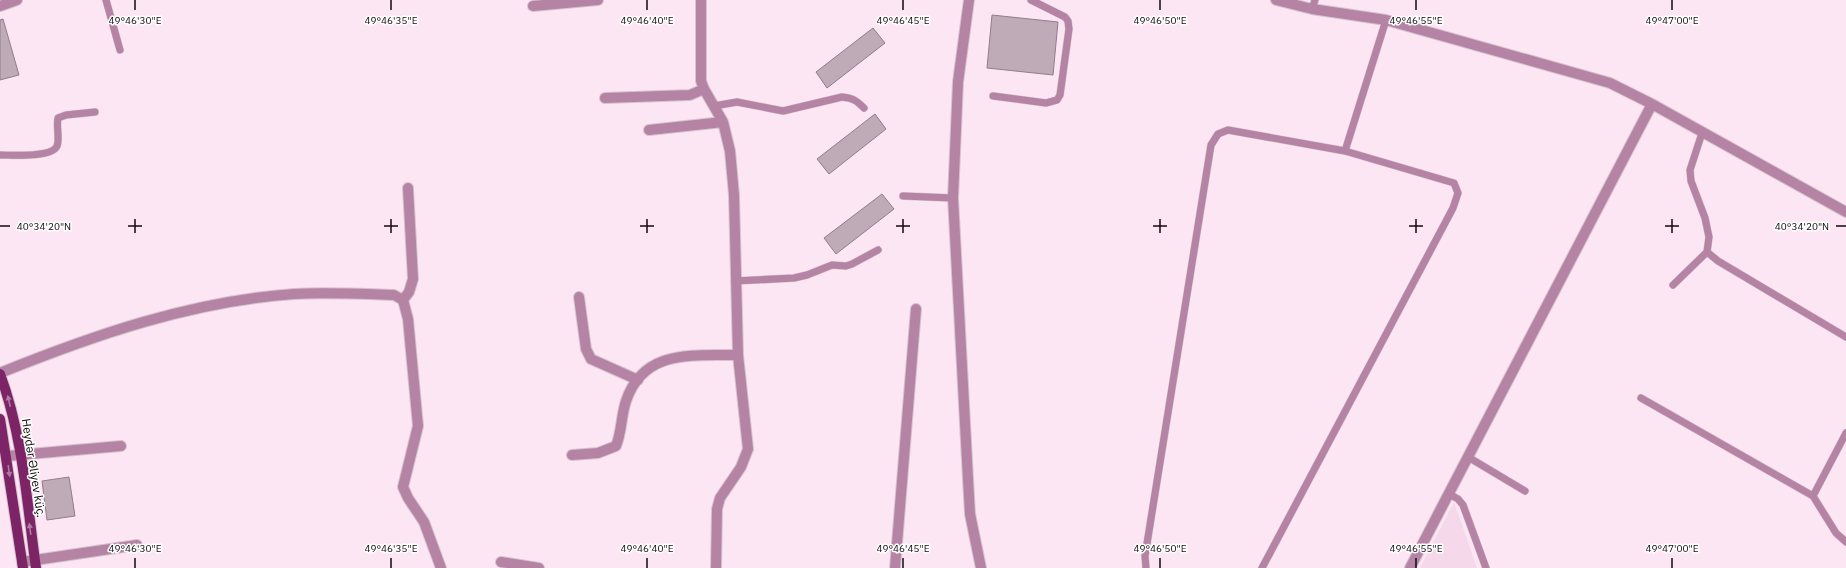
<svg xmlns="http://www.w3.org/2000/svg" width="1846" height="568" viewBox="0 0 1846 568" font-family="'IBM Plex Sans',sans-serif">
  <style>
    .built { fill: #f5d8ea }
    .building { fill: #bfaab7; stroke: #917d8a }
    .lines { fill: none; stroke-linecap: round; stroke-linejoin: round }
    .service-casing { stroke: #d6c3cf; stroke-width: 8 }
    .minor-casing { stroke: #d6c3cf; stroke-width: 12 }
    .primary-casing { stroke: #d6c3cf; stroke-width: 12 }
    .service { stroke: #b583a4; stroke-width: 7 }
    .minor { stroke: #b583a4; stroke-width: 10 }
    .primary { stroke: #7c2466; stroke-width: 10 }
    .oneway { fill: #b07ca3 }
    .ticks { fill: none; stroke: #110a0e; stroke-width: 1.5 }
    .labels { text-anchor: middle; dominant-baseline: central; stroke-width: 3; stroke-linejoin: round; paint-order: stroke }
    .street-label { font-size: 12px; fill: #110a0e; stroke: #fff }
    .ticks-label { font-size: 10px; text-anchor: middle; fill: #110a0e; stroke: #fff; stroke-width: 3; stroke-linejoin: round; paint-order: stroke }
  </style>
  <rect width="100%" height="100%" fill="#fce6f4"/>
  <path class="built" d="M 1454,502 L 1477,568 L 1420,568 Z"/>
  <path class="building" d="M 992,15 L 1058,22 L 1053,75 L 987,68 Z
    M 3,19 L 19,75 L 0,80 L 0,20 Z
    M 873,28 L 885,43 L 827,88 L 816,72 Z
    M 875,114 L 886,129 L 829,174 L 817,159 Z
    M 882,194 L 894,209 L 836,254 L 824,238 Z
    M 69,477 L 75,516 L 47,520 L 42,481 Z"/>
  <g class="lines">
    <g class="service-casing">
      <path id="service" d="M 106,0 L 120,50
        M 1312,9 L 1315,0
        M 993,96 L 1046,103 L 1057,100 L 1060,95 L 1069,29 L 1068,21 L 1065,17 L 1031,0
        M 714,106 L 737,102 L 783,111 L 842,97 C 853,98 857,101 864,108
        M 1702,133 L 1690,170 L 1691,181 L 1705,218 L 1709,237 L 1707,252 L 1718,261 L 1846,337
        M 1345,151 L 1386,20
        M 0,155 C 12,155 52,158 57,146 C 60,139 56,126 58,118 L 66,115 L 95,112
        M 903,196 L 953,198
        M 735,281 L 794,278 L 807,275 L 832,265 L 846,266 L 852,264 L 878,250
        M 1673,285 L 1707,252
        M 1641,398 L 1813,496 L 1836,533 L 1846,542
        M 1468,457 L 1525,491
        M 1449,494 L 1458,499 L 1463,505 L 1486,568
        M 1813,496 L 1846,433
        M 1146,568 L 1145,556 L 1211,145 L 1218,134 L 1228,130 L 1345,151 L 1454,183 L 1458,193 L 1453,208 L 1262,568"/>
    </g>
    <g class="minor-casing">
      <path id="minor" d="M 701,0 L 701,81 L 704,89 L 723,122 L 730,151 L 734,195 L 738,355 L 748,449 L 741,467 L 720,498 L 717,509 L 716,568
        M 969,0 L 958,82 L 953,198 L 968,479 L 970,514 L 981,568
        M 1276,0 L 1312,9 L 1386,20 L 1610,83 L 1652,104 L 1846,212
        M 0,6 L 17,0
        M 533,6 L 598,0
        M 605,98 L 690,95 L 704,89
        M 649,130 L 723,122
        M 579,297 L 586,349 L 591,359 L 638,380
        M 403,300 L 409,292 L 413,279 L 408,188
        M 0,373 C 94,335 192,301 294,294 C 327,292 361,294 394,295 L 403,300 L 408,319 L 418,426 L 403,487 L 408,498 L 424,522 L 441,568
        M 572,455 L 598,453 L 616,446 C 622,431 621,416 626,401 C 644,348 693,356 738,355
        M 7,456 L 121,446
        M 22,562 L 137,545
        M 501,562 L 539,568
        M 895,568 L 916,309
        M 1410,568 L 1652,104"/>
    </g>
    <g class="primary-casing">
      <path id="primary" d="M 0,374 C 23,436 27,504 36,568
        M 0,419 L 23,568"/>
    </g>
    <use href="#service" class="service"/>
    <use href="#minor" class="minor"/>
    <use href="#primary" class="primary"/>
  </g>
  <defs><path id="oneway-solid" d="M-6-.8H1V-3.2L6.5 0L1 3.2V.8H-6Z"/></defs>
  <g class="oneway">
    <use href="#oneway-solid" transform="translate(9 401) rotate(-103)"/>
    <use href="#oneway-solid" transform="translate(9 471) rotate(82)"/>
    <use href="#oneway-solid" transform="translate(30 529) rotate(-98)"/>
  </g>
  <path class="ticks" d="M 135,0 L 135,10M 391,0 L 391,10M 647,0 L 647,10M 903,0 L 903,10M 1160,0 L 1160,10M 1416,0 L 1416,10M 1672,0 L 1672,10M 135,219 L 135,233M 391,219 L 391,233M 647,219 L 647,233M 903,219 L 903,233M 1160,219 L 1160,233M 1416,219 L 1416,233M 1672,219 L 1672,233M 0,226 L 10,226M 128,226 L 142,226M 384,226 L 398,226M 640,226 L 654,226M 896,226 L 910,226M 1153,226 L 1167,226M 1409,226 L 1423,226M 1665,226 L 1679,226M 1836,226 L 1846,226M 135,558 L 135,568M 391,558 L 391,568M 647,558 L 647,568M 903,558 L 903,568M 1160,558 L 1160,568M 1416,558 L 1416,568M 1672,558 L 1672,568"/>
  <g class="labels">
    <g class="street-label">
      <text transform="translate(34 468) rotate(81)">Heydər Əliyev küç.</text>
    </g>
  </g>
  <g class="ticks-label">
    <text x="135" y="24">49°46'30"E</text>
    <text x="391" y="24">49°46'35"E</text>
    <text x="647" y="24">49°46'40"E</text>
    <text x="903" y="24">49°46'45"E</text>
    <text x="1160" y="24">49°46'50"E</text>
    <text x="1416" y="24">49°46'55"E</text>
    <text x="1672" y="24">49°47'00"E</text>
    <text x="44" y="230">40°34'20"N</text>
    <text x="1802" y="230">40°34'20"N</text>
    <text x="135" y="552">49°46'30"E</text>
    <text x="391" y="552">49°46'35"E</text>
    <text x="647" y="552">49°46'40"E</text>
    <text x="903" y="552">49°46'45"E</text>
    <text x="1160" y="552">49°46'50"E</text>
    <text x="1416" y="552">49°46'55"E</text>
    <text x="1672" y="552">49°47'00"E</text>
  </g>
</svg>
